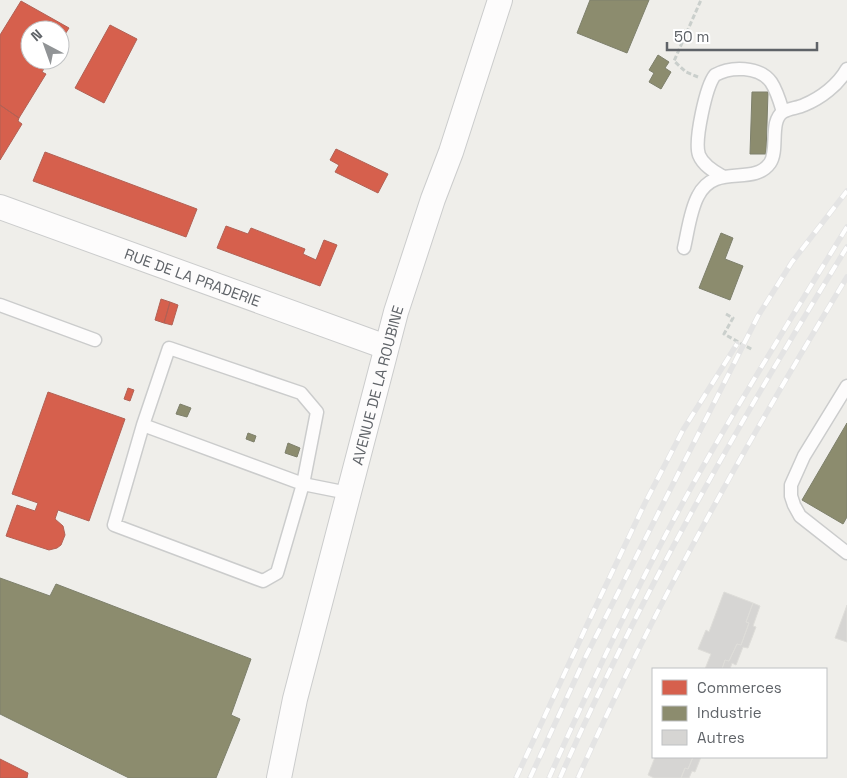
<svg xmlns="http://www.w3.org/2000/svg" width="847" height="778" viewBox="0 0 847 778" font-family="'Space Grotesk',sans-serif">
  <style>
    .shops { fill: #d6604d; stroke: #b26155 }
    .industry { fill: #8c8c6e; stroke: #7e806c }
    .building { fill: #d6d5d3; stroke: #deddd9 }
    .lines { fill: none; stroke-linecap: round; stroke-linejoin: round }
    .lane-casing { stroke: #cbcccc; stroke-width: 15 }
    .street-casing { stroke: #cbcccc; stroke-width: 26 }
    .path { stroke: #cacfcc; stroke-width: 3; stroke-dasharray: 5 2.5; stroke-linecap: butt }
    .lane { stroke: #fdfcfc; stroke-width: 12 }
    .street { stroke: #fdfcfc; stroke-width: 24 }
    .rail-casing { stroke: #e4e4e4; stroke-width: 5.5 }
    .rail { stroke: #fff; stroke-width: 4; stroke-dasharray: 11; stroke-linecap: butt }
    .labels { text-anchor: middle; dominant-baseline: central; stroke-width: 5; stroke-linejoin: round; paint-order: stroke }
    .street-label { font-size: 15px; fill: #5f6368; stroke: #fff }
  </style>
  <rect width="100%" height="100%" fill="#efeeea"/>
  <path class="shops" d="M 21,1 L 69,28 L 60,42 L 60,30 L 30,30 L 30,60 L 49,60 L 42,72 L 46,74 L 19,118 L 0,105 L 0,35 Z
    M 110,25 L 137,39 L 104,103 L 75,88 Z
    M 0,105 L 19,118 L 18,121 L 22,124 L 0,160 Z
    M 336,149 L 388,174 L 378,193 L 335,172 L 339,165 L 330,160 Z
    M 45,152 L 197,209 L 186,237 L 33,181 Z
    M 226,226 L 248,234 L 251,228 L 305,249 L 303,254 L 316,260 L 324,240 L 337,245 L 320,286 L 217,248 Z
    M 161,299 L 170,302 L 164,323 L 155,320 Z
    M 170,302 L 178,305 L 172,325 L 164,323 Z
    M 128,388 L 134,390 L 130,401 L 124,399 Z
    M 48,392 L 125,419 L 89,521 L 58,510 L 55,519 L 63,526 L 65,535 L 61,545 L 57,548 L 49,550 L 6,536 L 17,505 L 35,511 L 38,503 L 12,494 Z
    M 0,759 L 28,773 L 27,778 L 0,778 Z"/>
  <path class="industry" d="M 590,0 L 649,0 L 627,53 L 577,33 Z
    M 658,55 L 669,62 L 665,68 L 671,72 L 661,89 L 649,82 L 654,73 L 649,70 Z
    M 752,92 L 768,92 L 766,154 L 750,154 Z
    M 721,233 L 733,238 L 725,259 L 743,266 L 730,300 L 699,288 Z
    M 180,404 L 191,408 L 187,417 L 176,414 Z
    M 847,423 L 847,517 L 843,524 L 802,500 Z
    M 248,433 L 256,436 L 254,442 L 246,439 Z
    M 288,443 L 300,448 L 297,457 L 285,453 Z
    M 0,578 L 50,596 L 56,584 L 251,659 L 231,715 L 240,719 L 216,778 L 129,778 L 0,714 Z"/>
  <path class="building" d="M 724,592 L 753,603 L 746,622 L 749,623 L 741,645 L 737,644 L 729,661 L 725,660 L 722,669 L 705,669 L 711,654 L 698,649 L 706,630 L 709,632 Z
    M 753,603 L 760,606 L 753,626 L 756,627 L 748,648 L 743,647 L 736,665 L 732,663 L 730,669 L 722,669 L 725,660 L 729,661 L 737,644 L 741,645 L 749,623 L 746,622 Z
    M 847,605 L 847,642 L 835,638 Z
    M 655,757 L 693,757 L 688,769 L 685,768 L 681,778 L 654,778 L 648,775 Z
    M 693,757 L 701,757 L 695,772 L 692,771 L 689,778 L 681,778 L 685,768 L 688,769 Z"/>
  <g class="lines">
    <g class="lane-casing">
      <path id="lane" d="M 722,176 C 713,171 703,165 699,155 C 694,141 706,86 715,75 C 731,66 759,66 771,82 C 777,91 780,102 783,112
        M 684,248 C 688,231 690,211 698,196 C 715,162 753,187 770,163 C 779,150 769,121 783,112 C 789,108 798,108 804,105 C 821,98 838,85 847,69
        M 0,305 L 95,340
        M 847,386 L 804,456 L 791,485 L 791,496 L 794,505 L 800,516 L 847,553
        M 143,425 L 169,348 L 301,393 L 317,412 L 303,484 L 277,573 L 263,581 L 114,525 L 143,425 L 303,484 L 348,493"/>
    </g>
    <g class="street-casing">
      <g id="street">
        <path id="s1" d="M 0,207 L 386,347"/>
        <path id="s2" d="M 279,778 L 295,699 L 396,312 L 433,199 L 451,152 L 500,0"/>
      </g>
    </g>
    <path class="path" d="M 698,77 L 686,72 L 674,61 L 701,0
      M 726,314 L 733,318 L 724,334 L 753,350"/>
    <use href="#lane" class="lane"/>
    <use href="#street" class="street"/>
    <g class="rail-casing">
      <path id="rail" d="M 516,778 L 587,625 L 645,503 L 683,430 L 737,344
        M 530,778 L 586,656 L 758,316 L 792,262 L 847,191
        M 549,778 C 594,676 643,574 697,477 C 745,392 796,310 847,227
        M 560,778 C 641,593 741,419 847,247
        M 578,778 C 655,604 749,439 847,277"/>
    </g>
    <use href="#rail" class="rail"/>
  </g>
  <g class="labels">
    <g class="street-label">
      <text stroke="none"><textPath href="#s1" startOffset="205">RUE DE LA PRADERIE</textPath></text>
      <text stroke="none"><textPath href="#s2" startOffset="405">AVENUE DE LA ROUBINE</textPath></text>
    </g>
  </g>
  <rect x="652" y="668" width="175" height="90" fill="#ffffff" stroke="#bfc1c3"/>
  <rect x="662" y="680" width="25" height="15" fill="#d6604d" stroke="#bfc1c3"/>
  <text x="697" y="693" font-size="15" fill="#5f6368">Commerces</text>
  <rect x="662" y="706" width="25" height="15" fill="#8c8c6e" stroke="#bfc1c3"/>
  <text x="697" y="718" font-size="15" fill="#5f6368">Industrie</text>
  <rect x="662" y="730" width="25" height="15" fill="#d6d5d3" stroke="#bfc1c3"/>
  <text x="697" y="743" font-size="15" fill="#5f6368">Autres</text>
  <g transform="translate(45 45) rotate(319)"><circle r="24" fill="#ffffff" stroke="#bfc1c3"/>
  <path d="M0-4L9 19L0 12L-9 19Z" fill="#919496"/>
  <text y="-8" font-size="14" font-weight="bold" text-anchor="middle" fill="#5f6368">N</text>
  </g>
  <path d="M667 42v8h150v-8" fill="none" stroke="#5f6368" stroke-width="2.5"/>
  <text x="674" y="42" font-size="15" fill="#5f6368" stroke="#ffffff" stroke-width="4" paint-order="stroke">50 m</text>
</svg>
